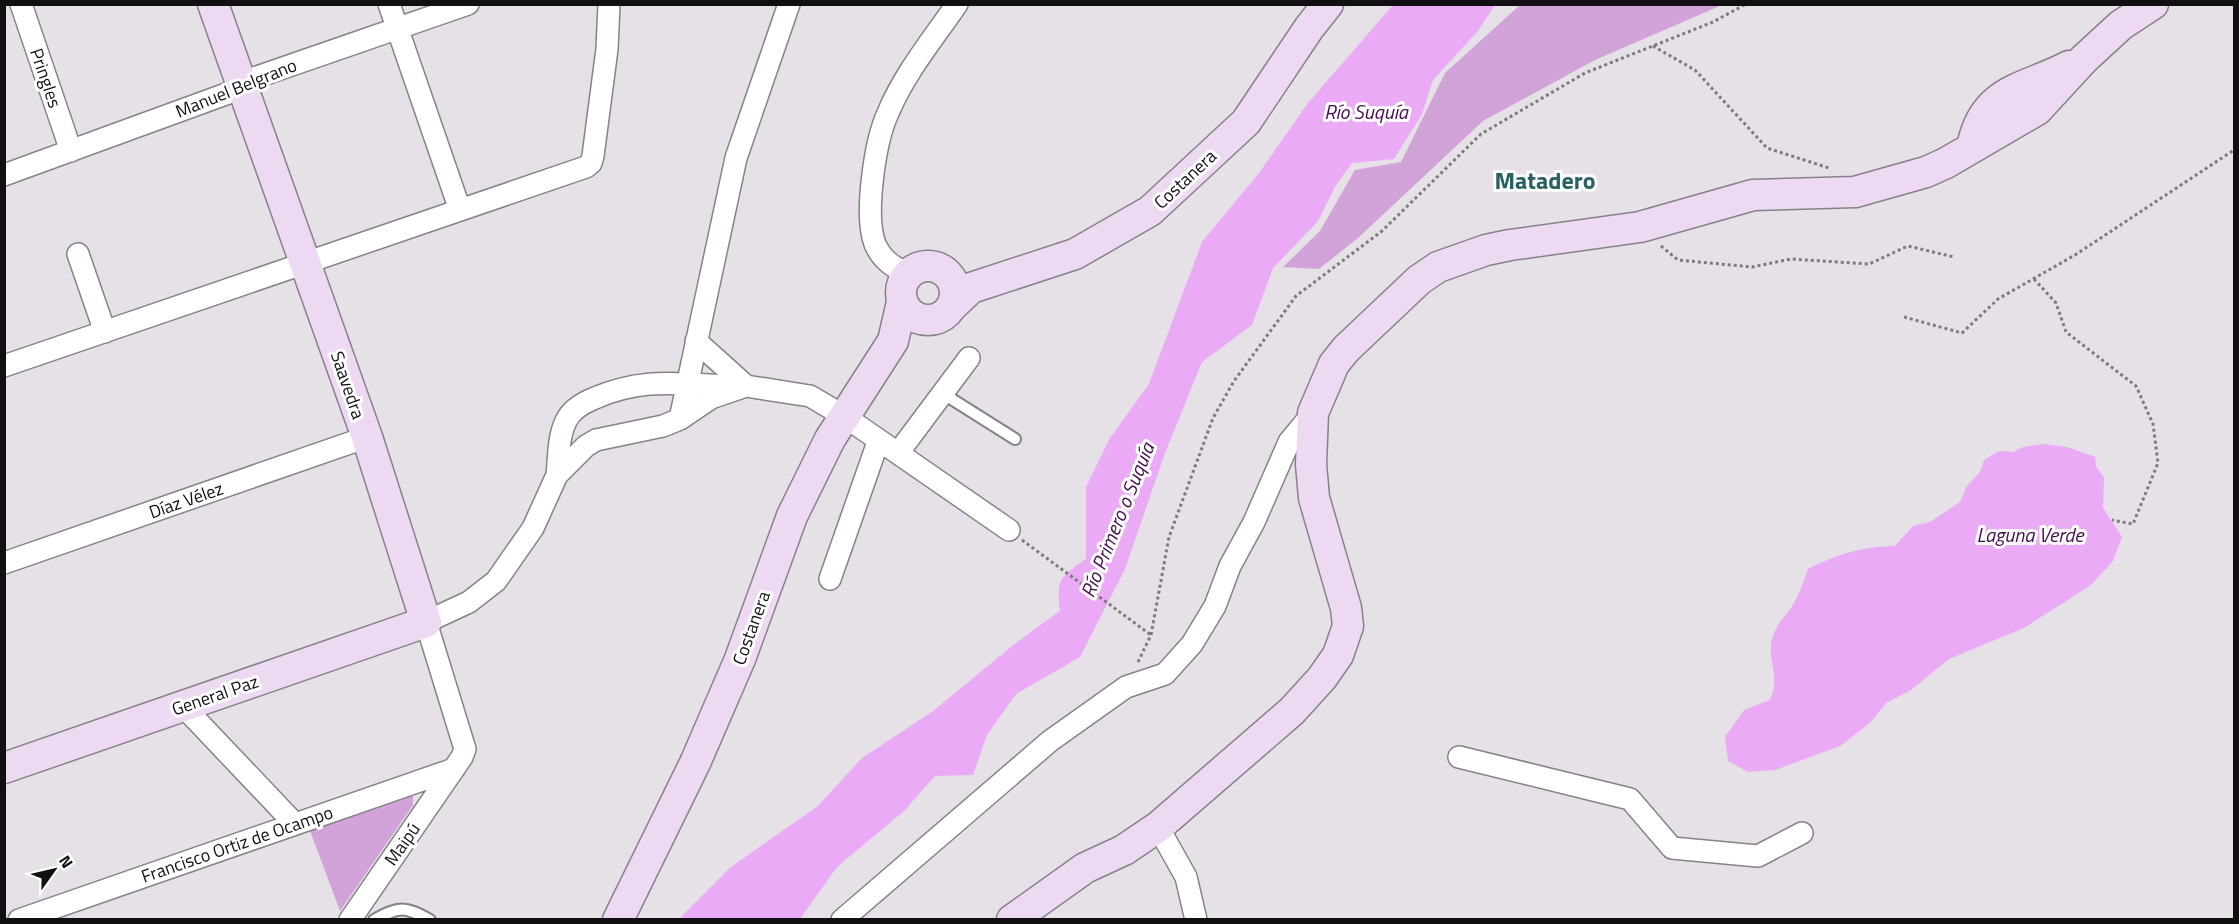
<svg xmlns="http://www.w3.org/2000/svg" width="2239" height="924" viewBox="0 0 2239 924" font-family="'Titillium Web',sans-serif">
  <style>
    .green { fill: #d1a3d9 }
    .water { fill: #eaaaf6 }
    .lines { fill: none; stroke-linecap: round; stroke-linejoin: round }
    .lane-casing { stroke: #878189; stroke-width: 14 }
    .street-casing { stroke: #878189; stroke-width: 24 }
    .secondary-casing { stroke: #878189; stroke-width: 33 }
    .path { stroke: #7e7a7f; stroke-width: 3; stroke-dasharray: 3 3; stroke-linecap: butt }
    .lane { stroke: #fff; stroke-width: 10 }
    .street { stroke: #fff; stroke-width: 21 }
    .secondary { stroke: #eed9f3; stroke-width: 30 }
    .labels { text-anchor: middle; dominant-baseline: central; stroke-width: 6; stroke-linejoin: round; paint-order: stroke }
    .street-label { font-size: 18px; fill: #110f12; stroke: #fff }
    .water-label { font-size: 20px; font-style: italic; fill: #470c51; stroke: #fff }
    .district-label { font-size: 24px; font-weight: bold; fill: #276163; stroke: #fff }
  </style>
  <rect width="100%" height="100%" fill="#e6e0e7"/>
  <path class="green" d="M 1521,4 L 1722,5 L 1595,60 L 1483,121 L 1358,238 L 1319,269 L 1283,267 L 1320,231 L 1355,170 L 1401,162 L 1445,73 Z
    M 402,794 L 413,795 L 413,805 L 340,911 L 310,831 Z"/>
  <path class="water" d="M 1393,5 L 1495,5 L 1477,32 L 1433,80 L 1422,114 L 1394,159 L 1352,163 L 1336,185 L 1318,221 L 1273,268 L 1252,325 L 1202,362 L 1165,453 L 1125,569 L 1080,657 L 1016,694 L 987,735 L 973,775 L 935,776 L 904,811 L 837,867 L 800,919 L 679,919 L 731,867 L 818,806 L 862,758 L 933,711 L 1017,642 L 1060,611 C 1056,579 1060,577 1086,559 L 1086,487 L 1110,438 L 1149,384 L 1202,242 L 1259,173 L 1308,103 Z
    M 2043,444 L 2067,447 L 2095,457 L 2096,466 L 2104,478 L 2103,508 L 2122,537 L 2113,561 L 2091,585 L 2024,628 L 1949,659 L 1911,690 L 1886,703 L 1870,723 L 1840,746 L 1775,770 L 1748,772 L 1728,761 L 1725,737 L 1744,710 L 1770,700 C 1782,674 1765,660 1773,636 C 1777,624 1784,617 1791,608 C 1798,597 1804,582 1808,569 C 1835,555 1864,546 1895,546 L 1913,526 L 1930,522 L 1960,502 L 1967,486 L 1980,472 L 1984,460 L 1999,451 L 2013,452 L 2023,447 Z"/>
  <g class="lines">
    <g class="lane-casing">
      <path id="lane" d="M 942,393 L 1015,439
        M 374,920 C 399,906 405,906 430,920"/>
    </g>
    <g class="street-casing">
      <path id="street" d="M 21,4 L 71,151
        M 389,4 L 460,210
        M 4,175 L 226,94 L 257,77 L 468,4
        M 78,254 L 105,332
        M 908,274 C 893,267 882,260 875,244 C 864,215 875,141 888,113 C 904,74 933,39 957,4
        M 696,341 L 746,386
        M 4,366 L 586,167 L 591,163 L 593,156 L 607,49 L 609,4
        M 680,419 L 736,158 L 789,4
        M 898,453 L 969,358
        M 557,475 C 559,457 558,437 566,421 C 571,410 585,402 595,398 C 646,376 680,385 732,386
        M 4,563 L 367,437
        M 830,579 L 878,442
        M 182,705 L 294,823
        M 1459,757 L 1630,799 L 1672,848 L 1758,856 L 1802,833
        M 1158,827 L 1186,877 L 1196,920
        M 19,920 L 454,769
        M 350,920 L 462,757 L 465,749 L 426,622 L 469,602 L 496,581 L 533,528 L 557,475 L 586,446 L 596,440 L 663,426 L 680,419 L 711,398 L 746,386 L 810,396 L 844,416 L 1009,530
        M 842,920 L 1050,741 L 1126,687 L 1165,674 L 1192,644 L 1215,606 L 1230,566 L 1254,522 L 1289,442 L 1313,413"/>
    </g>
    <g class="secondary-casing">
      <path id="secondary" d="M 1972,147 C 1984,88 2023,90 2069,66
        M901 293a27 27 0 1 1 54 0a27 27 0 1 1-54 0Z
        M 952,306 L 971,288 L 1075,254 L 1150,211 L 1246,122 L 1309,28 L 1328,4
        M 4,768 L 426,622 L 367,437 L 213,4
        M 618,920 L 695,763 L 740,659 L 792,516 L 830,439 L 893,341 L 902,302
        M 1012,920 L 1085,868 L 1124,850 L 1158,827 L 1292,711 L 1322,678 L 1338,655 L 1348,626 L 1346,608 L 1314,498 L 1311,464 L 1313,413 L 1334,364 L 1346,349 L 1419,280 L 1438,267 L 1486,250 L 1510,245 L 1640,227 L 1753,195 L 1855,192 L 1926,172 L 1946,163 L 2037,110 L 2084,59 L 2121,25 L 2153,4"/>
    </g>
    <path class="path" d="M 1653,46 L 1695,70 L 1767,148 L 1829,168
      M 1661,246 L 1678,260 L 1752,267 L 1791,259 L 1869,264 L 1908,246 L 1954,257
      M 2034,279 L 2056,303 L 2066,332 L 2136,386 L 2153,424 L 2158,463 L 2133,524 L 2112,520
      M 1904,317 L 1962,333 L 1998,299 L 2075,255 L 2234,150
      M 1022,540 L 1151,635
      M 1138,662 L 1151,635 L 1169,537 L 1213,418 L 1234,381 L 1296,296 L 1382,231 L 1481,134 L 1585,73 L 1713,22 L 1746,4"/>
    <use href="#lane" class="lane"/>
    <use href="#street" class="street"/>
    <use href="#secondary" class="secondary"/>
  </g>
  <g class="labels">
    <g class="street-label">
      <text transform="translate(46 78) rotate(71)">Pringles</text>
      <text transform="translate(236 88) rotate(-22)">Manuel Belgrano</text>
      <text transform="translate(1185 179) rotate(-43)">Costanera</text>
      <text transform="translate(348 385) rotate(71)">Saavedra</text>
      <text transform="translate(186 500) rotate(-19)">Díaz Vélez</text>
      <text transform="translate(751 628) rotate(-70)">Costanera</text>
      <text transform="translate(215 695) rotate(-19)">General Paz</text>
      <text transform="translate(237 844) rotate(-19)">Francisco Ortiz de Ocampo</text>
      <text transform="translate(402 844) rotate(-55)">Maipú</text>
    </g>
    <g class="water-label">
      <text x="1366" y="111">Río Suquía</text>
      <text transform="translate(1117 520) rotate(-68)">Río Primero o Suquía</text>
      <text x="2030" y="534">Laguna Verde</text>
    </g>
    <g class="district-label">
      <text x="1545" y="180">Matadero</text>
    </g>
  </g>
  <rect width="2239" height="924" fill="none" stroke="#110f12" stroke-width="12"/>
  <g transform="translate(54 870) rotate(56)" stroke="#ffffff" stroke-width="4.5" paint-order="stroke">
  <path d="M0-4.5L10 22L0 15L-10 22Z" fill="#110f12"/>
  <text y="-9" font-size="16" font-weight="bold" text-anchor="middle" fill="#110f12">N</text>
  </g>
</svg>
